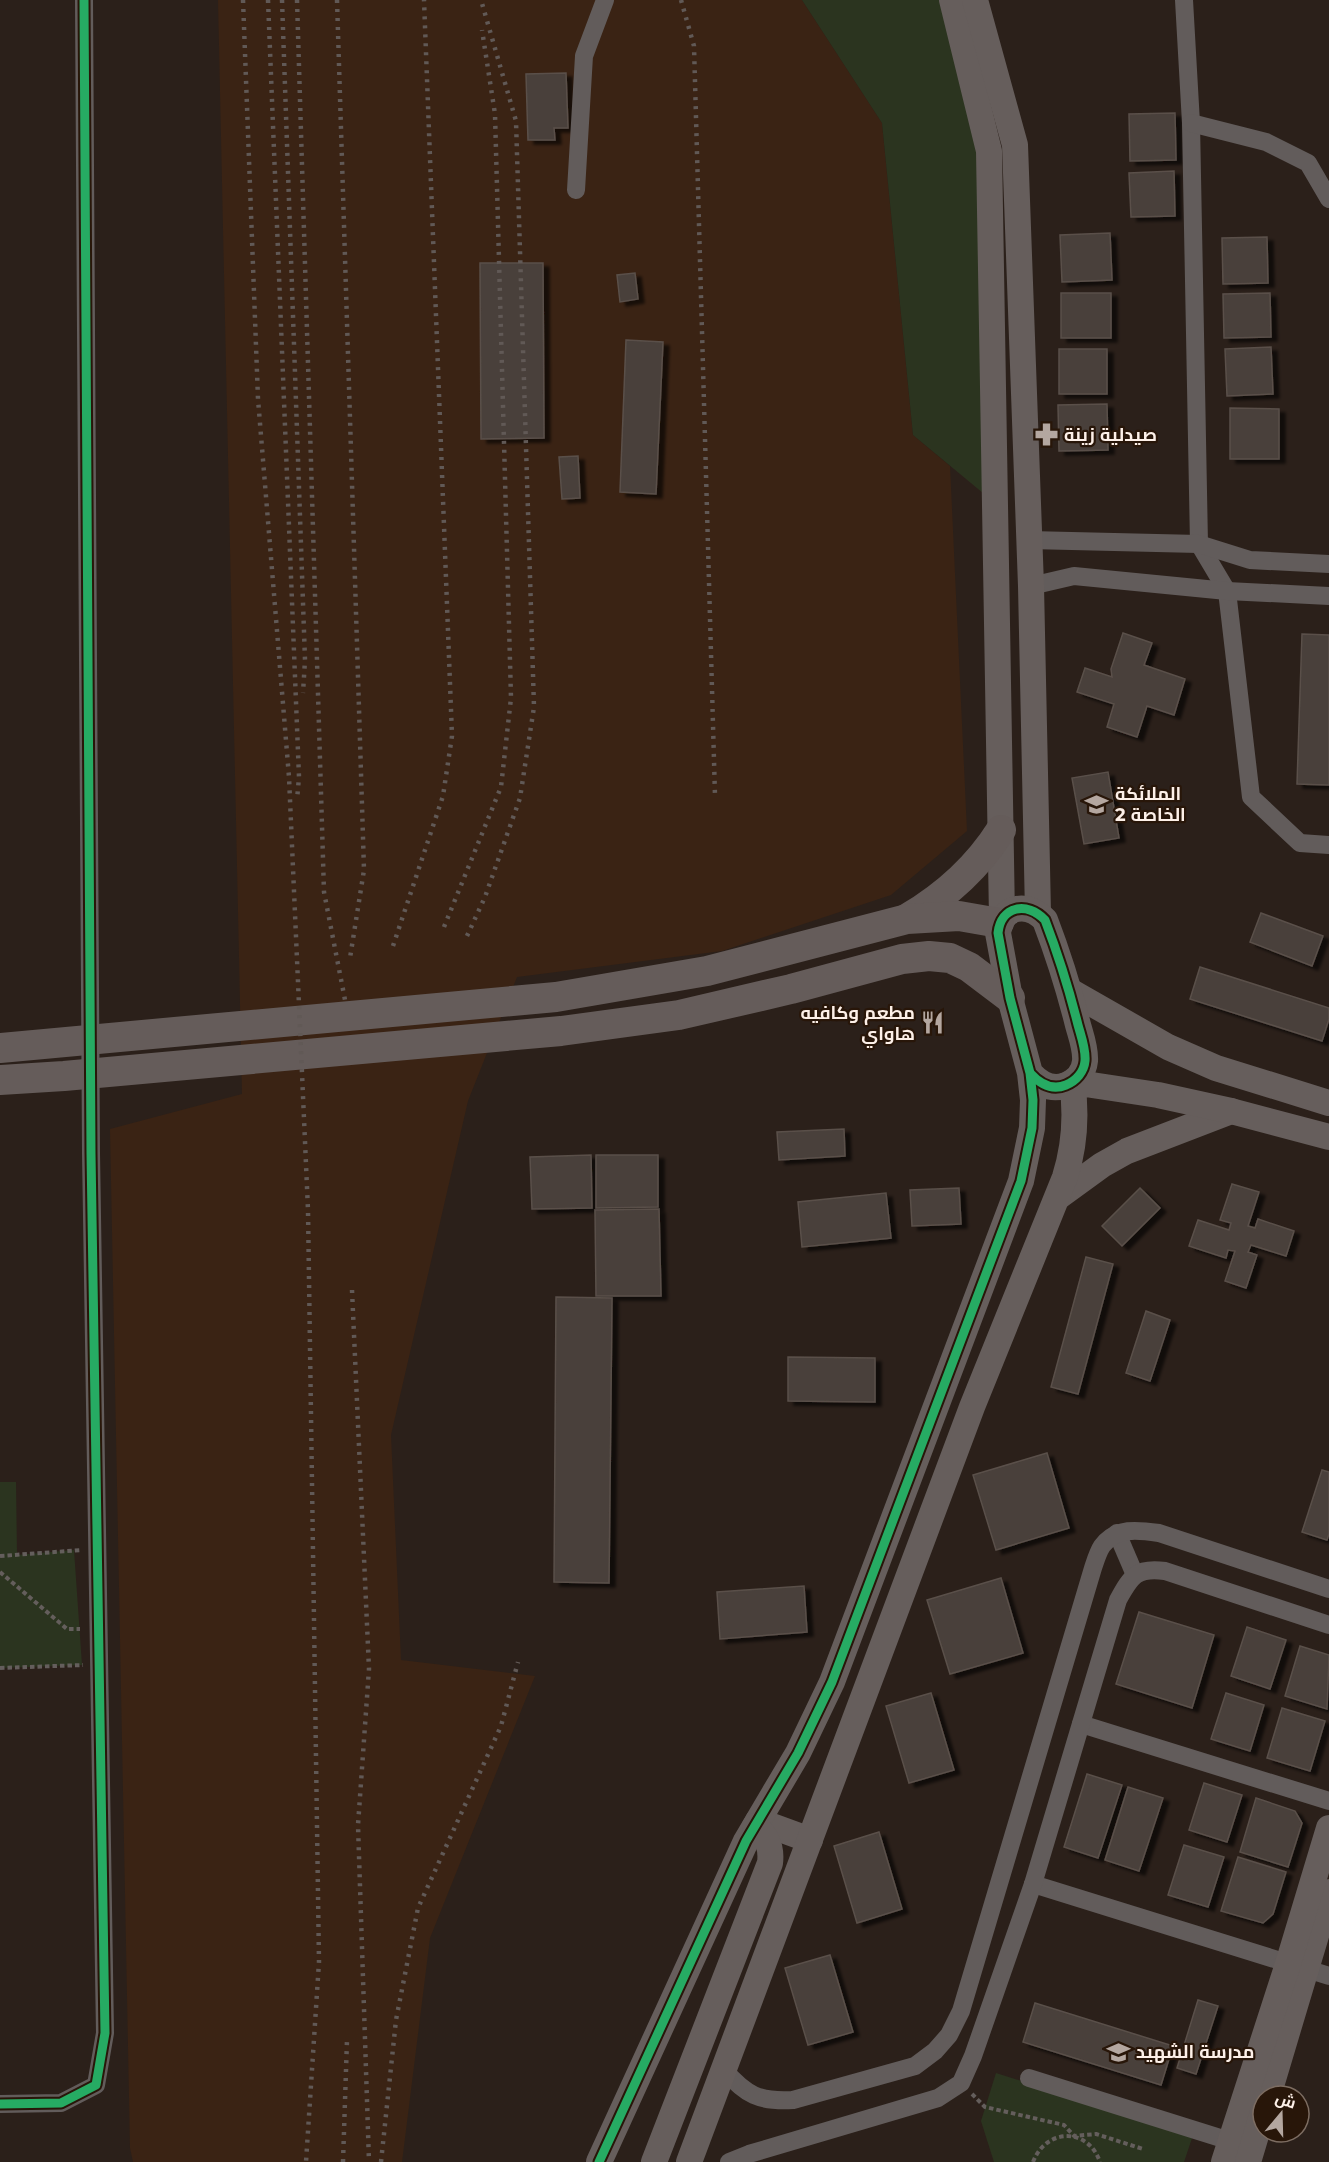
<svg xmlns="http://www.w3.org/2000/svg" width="1329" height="2162" font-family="Montserrat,Cairo,sans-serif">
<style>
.built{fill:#3a2314}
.green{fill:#2b341f}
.building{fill:#483f3a;stroke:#5a504a;stroke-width:1.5;filter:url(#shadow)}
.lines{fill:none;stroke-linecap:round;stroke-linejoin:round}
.path{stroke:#645e5c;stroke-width:4;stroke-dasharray:4.5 3;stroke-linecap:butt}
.street{stroke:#625c5b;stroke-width:18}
.secondary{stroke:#665e5c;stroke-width:26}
.primary{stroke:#655c5a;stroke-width:30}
.rail{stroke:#615956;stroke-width:4.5;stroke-dasharray:3 6;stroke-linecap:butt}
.cycleway-casing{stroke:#281609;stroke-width:13}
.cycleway{stroke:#26ab63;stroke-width:9}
.labels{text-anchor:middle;stroke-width:4.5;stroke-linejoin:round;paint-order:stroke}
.poi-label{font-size:18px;font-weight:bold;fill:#fdf0e8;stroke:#281609;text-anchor:start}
</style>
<defs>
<filter id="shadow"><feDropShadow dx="6" dy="4" stdDeviation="1.5" flood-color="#0009"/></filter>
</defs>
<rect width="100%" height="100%" fill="#2b201a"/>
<path class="built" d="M218 0H802L882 123 913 435 950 466 967 831 891 895 722 951 517 977 468 1101 391 1435 401 1660 535 1676 430 1938 402 2162H133L130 2148 110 1129 242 1094Z"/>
<g class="green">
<path d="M802 0H952L989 151 995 503 913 435 882 123Z"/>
<path d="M0 1482H16L17 1555 74 1550 82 1665 0 1668Z"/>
<path d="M996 2073 1193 2135 1184 2162H994L981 2121Z"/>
</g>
<g class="building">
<path d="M566 73 568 128H554L555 140H528L526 74Z"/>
<path d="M1175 113 1176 160 1130 161 1129 114Z"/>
<path d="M1174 171 1175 216 1131 217 1129 173Z"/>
<path d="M1110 233 1112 280 1062 282 1060 235Z"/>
<path d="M1267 237 1268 283 1223 284 1222 238Z"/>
<path d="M480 263H543L544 438 481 439Z"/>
<path d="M635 273 638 299 620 302 617 275Z"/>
<rect x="1061" y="293" width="50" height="45"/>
<path d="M1270 293 1271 337 1224 338 1223 294Z"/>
<path d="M626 340 663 342 656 494 620 492Z"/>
<path d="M1271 347 1273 394 1227 396 1225 349Z"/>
<rect x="1059" y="349" width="48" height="45"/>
<path d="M1107 404 1108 450 1059 451 1058 405Z"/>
<path d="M1230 408 1279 409V459H1230Z"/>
<path d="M578 456 580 498 562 499 559 457Z"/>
<path d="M1123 633 1152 643 1144 665 1185 679 1174 715 1147 706 1137 737 1107 727 1114 704 1077 692 1085 668 1112 677 1111 669Z"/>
<path d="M1302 634 1329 635V785L1297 784Z"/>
<path d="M1108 772 1119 838 1084 844 1072 778Z"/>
<path d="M1261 913 1323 936 1312 966 1250 942Z"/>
<path d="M1200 967 1329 1008V1019L1322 1041 1190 999Z"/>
<path d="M844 1129 845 1156 779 1160 777 1132Z"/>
<path d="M591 1155 592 1208 532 1209 530 1157Z"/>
<path d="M596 1155H658V1207L596 1208Z"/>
<path d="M1232 1184 1259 1192 1248 1226 1255 1228 1258 1219 1294 1231 1286 1256 1251 1245 1248 1252 1257 1255 1246 1288 1225 1281 1235 1251 1228 1250 1226 1258 1189 1246 1198 1220 1229 1230 1231 1223 1220 1220Z"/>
<path d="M959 1188 961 1224 912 1226 910 1190Z"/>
<path d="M1140 1188 1160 1208 1122 1246 1102 1226Z"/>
<path d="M886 1193 891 1238 802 1247 798 1202Z"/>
<path d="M659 1209 661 1296H596L595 1210Z"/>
<path d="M1086 1257 1113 1264 1078 1394 1051 1387Z"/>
<path d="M556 1297 612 1298 609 1583 554 1582Z"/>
<path d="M1146 1311 1170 1320 1150 1381 1126 1373Z"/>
<path d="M788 1357 875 1358V1402L788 1401Z"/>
<path d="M1047 1453 1069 1528 996 1550 973 1475Z"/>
<path d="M1322 1470 1329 1472V1534L1327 1540 1302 1532Z"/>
<path d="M1001 1578 1023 1653 950 1674 927 1600Z"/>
<path d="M804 1586 807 1632 720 1639 717 1592Z"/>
<path d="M1139 1612 1214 1635 1192 1708 1116 1684Z"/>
<path d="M1247 1627 1286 1640 1270 1689 1231 1676Z"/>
<path d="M1300 1646 1329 1655 1327 1709 1285 1696Z"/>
<path d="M931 1693 954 1770 909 1783 886 1706Z"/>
<path d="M1226 1693 1264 1705 1250 1751 1211 1739Z"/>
<path d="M1282 1708 1325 1721 1310 1771 1267 1758Z"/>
<path d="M1087 1774 1122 1785 1098 1858 1064 1847Z"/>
<path d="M1204 1783 1242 1795 1227 1842 1189 1830Z"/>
<path d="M1128 1787 1163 1798 1139 1871 1105 1860Z"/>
<path d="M1256 1798 1295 1811 1302 1823 1288 1867 1240 1852Z"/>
<path d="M879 1832 902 1909 857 1923 834 1846Z"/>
<path d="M1184 1845 1224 1857 1208 1907 1168 1895Z"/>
<path d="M1238 1857 1286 1872 1273 1914 1263 1923 1221 1911Z"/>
<path d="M830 1955 853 2032 808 2045 785 1968Z"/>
<path d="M1198 2000 1218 2006 1196 2074 1177 2068Z"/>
<path d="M1035 2003 1173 2046 1161 2085 1023 2042Z"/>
</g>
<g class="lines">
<g class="path">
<path d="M0 1556 82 1550"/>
<path d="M0 1572 67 1629H80"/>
<path d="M0 1668 83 1665"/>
<path d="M972 2094 985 2107 1064 2125 1074 2136 1096 2134 1143 2149"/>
<path d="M1033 2162C1046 2128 1088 2127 1100 2162"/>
</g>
<g class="street">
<path d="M1184 0 1191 123 1199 544 1227 591 1251 797 1300 843 1329 845"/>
<path d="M1191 123 1266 142 1308 163 1329 199"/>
<path d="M576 190 584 56 605 0"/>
<path d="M1029 540 1199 544 1250 560 1329 564"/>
<path d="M1031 586 1074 576 1227 591 1329 596"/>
<path d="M1117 1533 1135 1575"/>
<path d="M1081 1724 1329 1801"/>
<path d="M1033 1884 1329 1976"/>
<path d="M724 2070C746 2095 759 2102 793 2100L915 2066 935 2051 949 2035 961 2011 1093 1568C1095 1562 1098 1552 1102 1546 1116 1527 1138 1530 1159 1533L1329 1589"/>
<path d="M1029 2078 1230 2141"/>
<path d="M0 2104 61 2103 96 2085 105 2033 91 1153 84 0"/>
<path d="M729 2162 749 2154 938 2098 961 2083 973 2056 1033 1884 1118 1600C1131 1576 1137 1567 1165 1571L1329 1625"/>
</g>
<g class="secondary">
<path d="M952 0 989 151 1002 918"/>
<path d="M975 0 1015 145 1031 586 1038 913"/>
<path d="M1070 991 1168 1047 1216 1068 1329 1103"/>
<path d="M1058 1197 1102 1165 1127 1151 1231 1111"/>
<path d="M758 1821 810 1840"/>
<path d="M1268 2096 1329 1892"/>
<path d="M599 2162 746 1841 798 1753 832 1682 1021 1181 1032 1128 1033 1100 1030 1073 1010 998 998 933C1001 906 1027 901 1045 920 1058 954 1069 989 1078 1025 1081 1036 1086 1049 1085 1061 1084 1072 1076 1081 1066 1085 1052 1091 1040 1084 1030 1073"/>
<path d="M654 2162 770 1863C772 1847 767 1836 755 1826"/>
<path d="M689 2162 972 1407 1065 1177C1075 1145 1077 1116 1072 1082L1158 1095 1231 1111 1329 1137"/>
<path d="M1224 2162 1288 1964 1329 1828"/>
<path d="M1248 2162 1263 2112"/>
</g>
<g class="primary">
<path d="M908 918C947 895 977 868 1001 830"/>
<path d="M0 1048 556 997 707 971 907 919 959 916 999 923"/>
<path d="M0 1080 64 1076 561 1031 679 1015 791 989 902 959 929 956 950 958 969 967 1010 998"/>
</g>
<g class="rail">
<path d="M243 0 258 399 289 777 308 1210 319 1962 306 2162"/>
<path d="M268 0 299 777 297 800"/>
<path d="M282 0 305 660 303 693"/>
<path d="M297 0 324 892 346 1005"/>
<path d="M337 0 364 870 350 958"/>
<path d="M681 0 694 46 715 796"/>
<path d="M444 927 501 787 511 698 495 114 482 30"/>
<path d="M467 936 485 897 520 798 534 707 516 121 481 0"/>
<path d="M393 946 443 796 452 736 424 0"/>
<path d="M352 1290 369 1669 358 1825 369 2162"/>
<path d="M343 2162 347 2040"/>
<path d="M381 2162 396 2020 418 1908 501 1726 518 1662"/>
</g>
<defs>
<g id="cycleway">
<path d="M0 2104 61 2103 96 2085 105 2033 91 1153 84 0"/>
<path d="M599 2162 746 1841 798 1753 832 1682 1021 1181 1032 1128 1033 1100 1030 1073 1010 998 998 933C1001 906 1027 901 1045 920 1058 954 1069 989 1078 1025 1081 1036 1086 1049 1085 1061 1084 1072 1076 1081 1066 1085 1052 1091 1040 1084 1030 1073"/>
</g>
</defs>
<use href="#cycleway" class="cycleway-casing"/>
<use href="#cycleway" class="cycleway"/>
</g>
<defs>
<symbol id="pharmacy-bare" viewBox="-9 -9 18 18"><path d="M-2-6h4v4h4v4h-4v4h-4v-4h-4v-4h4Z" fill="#b4a7a0" stroke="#281609" stroke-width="2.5" paint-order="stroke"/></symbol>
<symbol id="school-bare" viewBox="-9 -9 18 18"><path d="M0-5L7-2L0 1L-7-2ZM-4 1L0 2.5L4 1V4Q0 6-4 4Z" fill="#b4a7a0" stroke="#281609" stroke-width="2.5" paint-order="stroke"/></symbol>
<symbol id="restaurant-bare" viewBox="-9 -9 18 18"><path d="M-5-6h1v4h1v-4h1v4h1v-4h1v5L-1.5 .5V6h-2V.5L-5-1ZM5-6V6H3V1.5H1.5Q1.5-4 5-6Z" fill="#b4a7a0" stroke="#281609" stroke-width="2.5" paint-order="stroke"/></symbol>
</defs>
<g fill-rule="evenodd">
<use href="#pharmacy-bare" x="1030" y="418" width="33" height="33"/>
<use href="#school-bare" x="1080" y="788" width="33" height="33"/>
<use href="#restaurant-bare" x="916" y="1006" width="33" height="33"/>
<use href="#school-bare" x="1102" y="2036" width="33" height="33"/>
</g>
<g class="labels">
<g class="poi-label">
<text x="1064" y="441">صيدلية زينة</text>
<text x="1115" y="800">الملائكة<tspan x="1115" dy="21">الخاصة 2</tspan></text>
<text x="915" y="1019" text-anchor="end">مطعم وكافيه<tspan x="915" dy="21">هاواي</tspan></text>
<text x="1136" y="2058">مدرسة الشهيد</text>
</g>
</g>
<g transform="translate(1281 2114) rotate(19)"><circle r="28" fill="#281609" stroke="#7d6d62" stroke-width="1.5"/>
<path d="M0-4.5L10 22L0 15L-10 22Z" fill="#b4a7a0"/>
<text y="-9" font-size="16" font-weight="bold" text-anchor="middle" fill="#fdf0e8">ش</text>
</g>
</svg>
